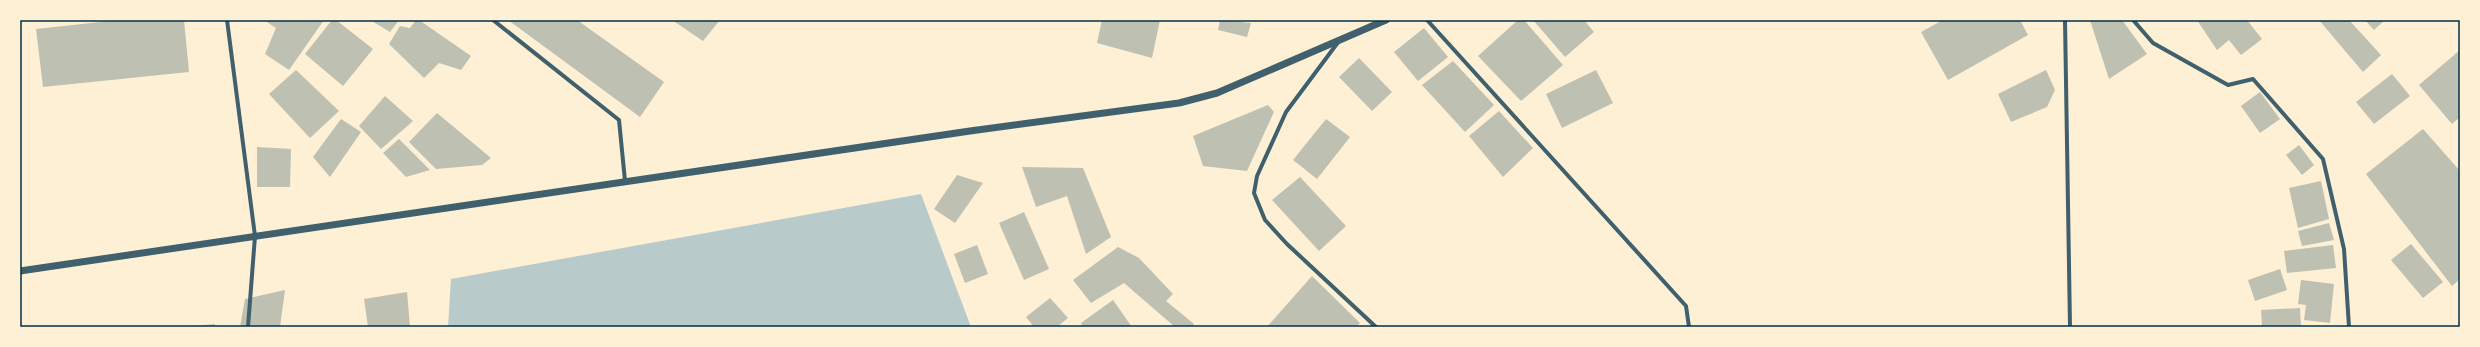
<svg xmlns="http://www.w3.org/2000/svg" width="2480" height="347" font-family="Karla,sans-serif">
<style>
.green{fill:#b9caca}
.building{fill:#bec0b2}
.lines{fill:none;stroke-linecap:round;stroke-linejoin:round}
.minor{stroke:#3f606c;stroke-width:4}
.tertiary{stroke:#3f606c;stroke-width:7}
.neatline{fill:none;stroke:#003049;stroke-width:1.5}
</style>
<rect width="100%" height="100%" fill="#fdf0d5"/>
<path class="green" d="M921 194 971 327H448L451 279Z"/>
<g class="building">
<path d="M119 20H184L189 72 43 87 36 29Z"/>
<path d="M264 20H324L289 70 265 54 276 28Z"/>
<path d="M332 20H336L373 49 343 86 305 54Z"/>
<path d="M370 20H399L390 32Z"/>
<path d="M416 20H419L471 56 461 70 439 63 424 78 389 44 400 26 410 28Z"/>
<path d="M508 20H577L664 82 640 117Z"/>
<path d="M672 20H720L703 41Z"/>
<path d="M1102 20H1160L1152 58 1097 43Z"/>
<path d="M1220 20 1251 23 1247 37 1218 30Z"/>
<path d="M1518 20H1524L1563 65 1521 101 1478 56Z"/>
<path d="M1533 20H1584L1594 32 1565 57Z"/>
<path d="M1943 20H2020L2028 35 1948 80 1921 32Z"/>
<path d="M2090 20H2122L2147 54 2109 79Z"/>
<path d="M2197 20H2247L2262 39 2241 55 2229 40 2217 50Z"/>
<path d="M2319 20H2349L2381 55 2363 72Z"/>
<path d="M2365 20H2385L2374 30Z"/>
<path d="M1424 28 1448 57 1418 81 1394 52Z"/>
<path d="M2460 50V117L2452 124 2419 85Z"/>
<path d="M1359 58 1392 92 1372 111 1339 77Z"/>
<path d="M1453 61 1494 105 1465 132 1422 85Z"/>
<path d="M296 70 339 111 310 138 269 94Z"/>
<path d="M1596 70 1613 103 1562 128 1546 94Z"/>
<path d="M2046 70 2055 90 2047 107 2011 122 1998 94Z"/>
<path d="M2392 74 2410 96 2374 124 2356 102Z"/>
<path d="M2260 92 2280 119 2260 133 2241 106Z"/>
<path d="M385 96 413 121 381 149 359 126Z"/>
<path d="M1268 105 1274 112 1247 171 1203 166 1193 136Z"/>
<path d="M1499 111 1533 148 1503 177 1469 136Z"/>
<path d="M437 113 491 158 482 165 436 169 409 142Z"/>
<path d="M341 119 361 132 330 177 313 157Z"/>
<path d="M1326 119 1350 137 1317 179 1293 160Z"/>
<path d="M2423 129 2460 171V279L2452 286 2366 174Z"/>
<path d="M399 139 430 170 406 177 383 153Z"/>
<path d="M2299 145 2314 165 2302 175 2286 155Z"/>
<path d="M257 147 291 149 290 187H257Z"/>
<path d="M1022 167 1083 168 1111 237 1086 254 1067 196 1036 207Z"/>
<path d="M957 175 983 183 955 223 934 209Z"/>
<path d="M1300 177 1346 226 1319 251 1272 200Z"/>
<path d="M2321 181 2329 219 2298 228 2289 188Z"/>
<path d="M1024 212 1049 269 1024 280 999 223Z"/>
<path d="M2329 223 2334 240 2302 246 2298 231Z"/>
<path d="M2411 244 2443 282 2423 298 2391 260Z"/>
<path d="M977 245 988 274 965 283 954 254Z"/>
<path d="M2333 245 2336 268 2287 273 2284 251Z"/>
<path d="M1118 247 1139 258 1173 294 1166 301 1194 324 1192 327H1175L1124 283 1091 303 1073 280Z"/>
<path d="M2280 269 2287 290 2255 301 2248 280Z"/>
<path d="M1312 276 1360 323 1356 327H1267Z"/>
<path d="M2301 280 2334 284 2330 323 2304 320 2306 305 2298 304Z"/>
<path d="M285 290 280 327H240L245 299Z"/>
<path d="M407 292 410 327H368L364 299Z"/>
<path d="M1050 298 1068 318 1057 327H1034L1026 317Z"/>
<path d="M1113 300 1132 327H1083L1081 323Z"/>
<path d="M2300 308 2301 327H2262L2261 310Z"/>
<path d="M215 324V327H194V326Z"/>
</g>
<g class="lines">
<g class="minor">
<path d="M227 20 255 236 248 327"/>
<path d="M493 20 619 120 625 181"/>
<path d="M1427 20 1686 306 1689 327"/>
<path d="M2065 20 2070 327"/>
<path d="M2133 20 2153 43 2228 85 2253 79 2323 159 2344 249 2349 327"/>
<path d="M1339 41 1286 112 1257 176 1254 193 1265 220 1287 244 1376 327"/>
</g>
<path class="tertiary" d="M20 271 970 131 1179 103 1217 93 1386 20"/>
</g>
<rect width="2480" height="347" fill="none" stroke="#fdf0d5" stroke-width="42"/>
<rect x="21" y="21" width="2438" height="305" class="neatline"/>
</svg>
